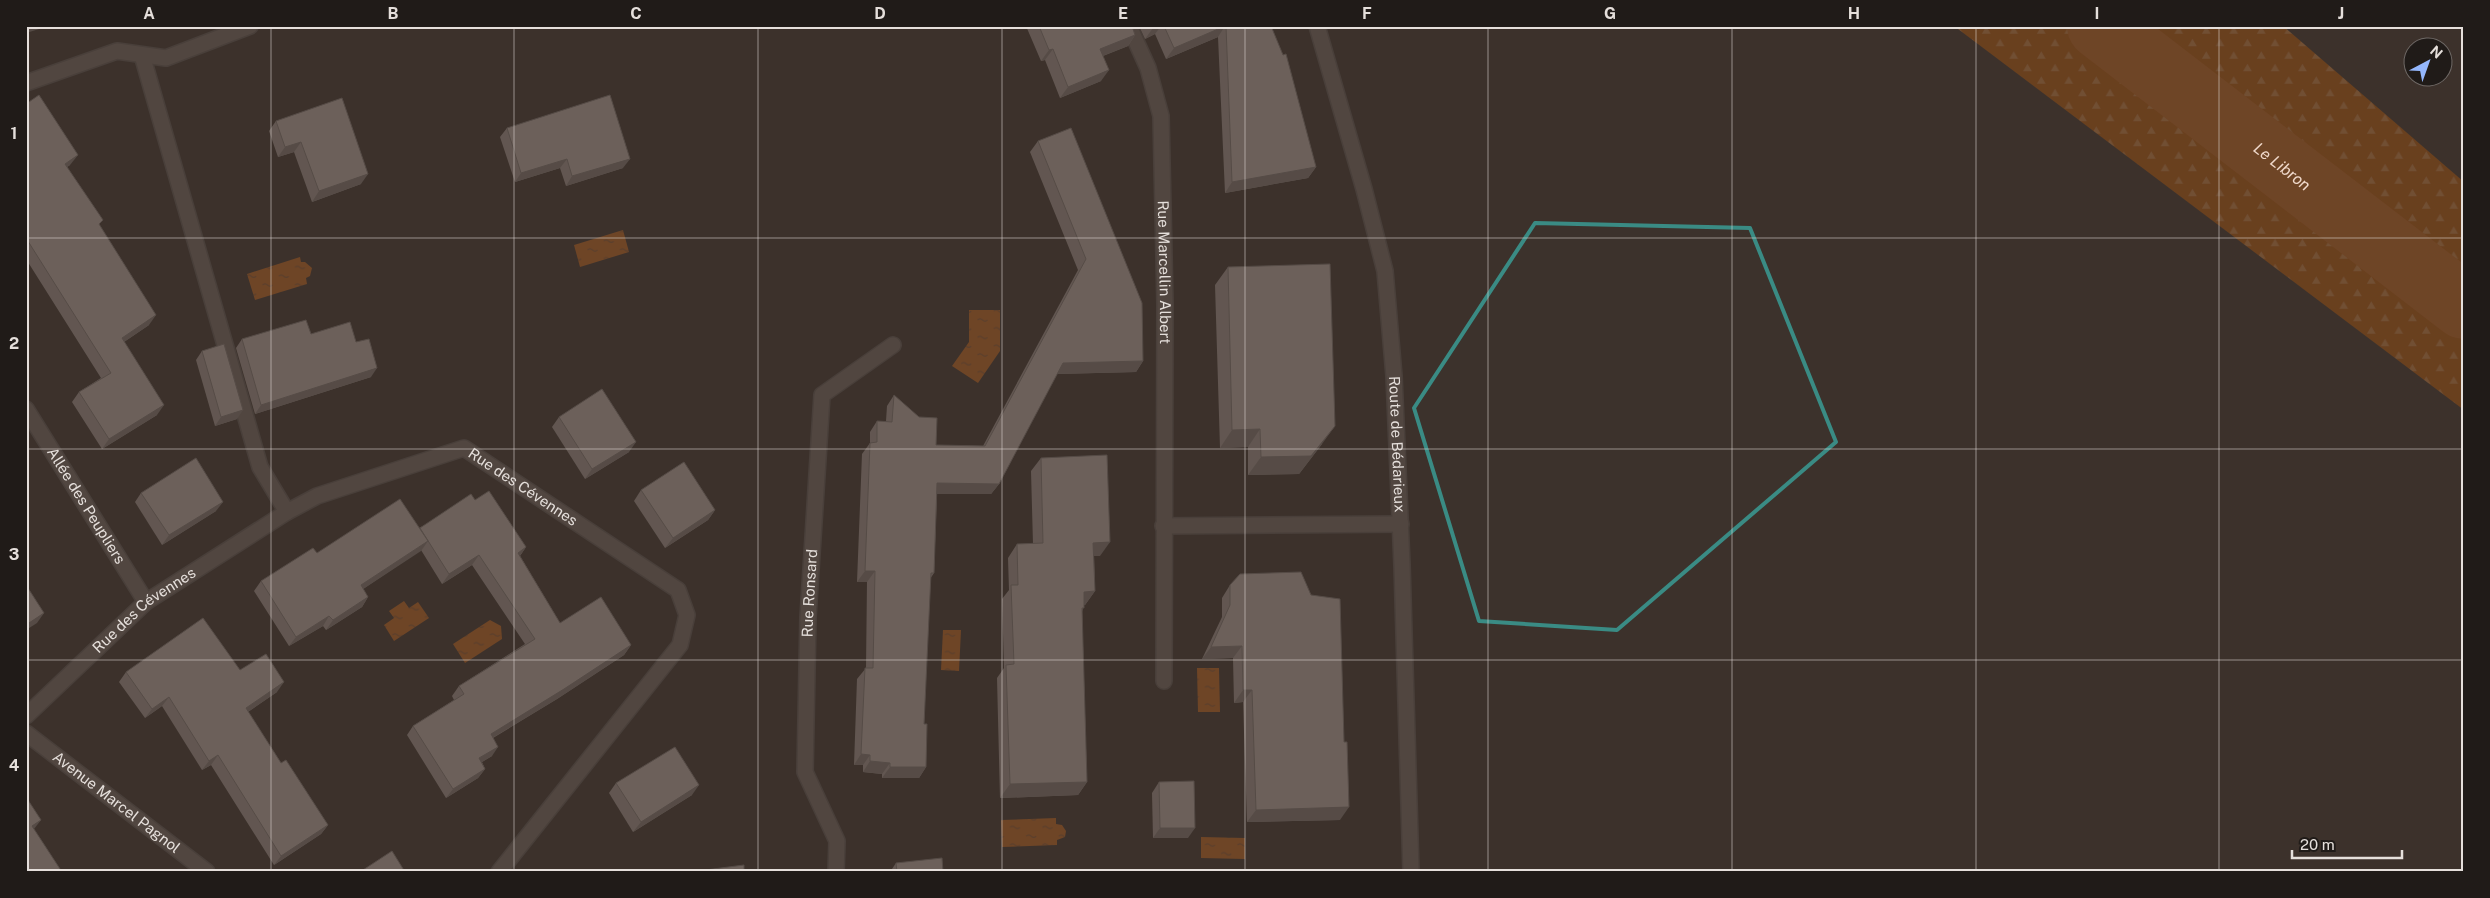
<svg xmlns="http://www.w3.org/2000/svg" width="2490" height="898" font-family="'Public Sans',sans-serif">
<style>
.forest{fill:url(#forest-firs)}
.water{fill:url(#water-ripples)}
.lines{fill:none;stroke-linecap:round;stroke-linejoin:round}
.river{stroke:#ac5d1f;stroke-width:66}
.minor-casing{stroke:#59514c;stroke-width:18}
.minor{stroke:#6c605a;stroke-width:15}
.wall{fill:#90847e}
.shaded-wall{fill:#756c67}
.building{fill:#a79a93;stroke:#756c67}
.marked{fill:none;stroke:#3a8b84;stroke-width:4;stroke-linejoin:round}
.grid{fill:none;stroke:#e5dfdb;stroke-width:1;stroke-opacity:0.55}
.labels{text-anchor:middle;stroke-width:5;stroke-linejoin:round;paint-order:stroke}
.street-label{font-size:15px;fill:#e5dfdb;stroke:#201b18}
.water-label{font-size:16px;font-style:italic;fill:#efd8ca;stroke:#201b18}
.neatline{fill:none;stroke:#e5dfdb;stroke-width:2}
.grid-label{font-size:16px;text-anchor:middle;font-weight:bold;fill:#e5dfdb}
</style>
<defs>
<pattern id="forest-firs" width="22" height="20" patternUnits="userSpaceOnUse" patternTransform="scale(1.25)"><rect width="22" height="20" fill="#a0520f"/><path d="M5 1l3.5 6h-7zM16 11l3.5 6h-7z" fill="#b1733d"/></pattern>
<pattern id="water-ripples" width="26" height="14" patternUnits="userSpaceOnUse" patternTransform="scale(1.25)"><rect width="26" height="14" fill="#ac5d1f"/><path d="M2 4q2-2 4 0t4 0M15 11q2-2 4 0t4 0" fill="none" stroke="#7e512f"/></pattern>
</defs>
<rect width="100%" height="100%" fill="#3c322c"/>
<path class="forest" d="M1954 26H2283L2464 182V410Z"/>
<g class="water">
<path d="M623 230 629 252 580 267 574 245Z"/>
<path d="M300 257 301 262H305L312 268 310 276 306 278 307 284 255 300 247 274Z"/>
<path d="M969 310H1000V351L978 383 952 366 969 342Z"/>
<path d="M404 601 409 608 418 602 429 618 394 641 384 625 394 618 389 611Z"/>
<path d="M490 620 501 626 502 639 465 663 453 644Z"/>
<path d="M943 630H961L959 671 941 670Z"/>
<path d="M1197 668H1219L1220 712H1198Z"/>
<path d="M1056 818V824L1062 825 1066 831 1065 837 1057 840V845L1002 847 1001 820Z"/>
<path d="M1201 837 1245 838V859L1201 858Z"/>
</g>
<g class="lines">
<path class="river" id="s1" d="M2100 26 2464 306"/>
<defs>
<g id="minor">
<path id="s2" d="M1129 26 1148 68 1161 116 1165 304 1164 681"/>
<path id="s3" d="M1317 26 1364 189 1385 271 1394 376 1402 565 1411 872"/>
<path d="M142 55 260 467 287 512"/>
<path d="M26 83 117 51 166 58 250 26"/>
<path id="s4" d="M26 409 146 602"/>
<path d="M1163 526 1401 524"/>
<path id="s5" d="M26 716 146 602 287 512 317 496 464 448 678 590 687 615 680 645 499 872"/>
<path id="s6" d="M26 733 207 872"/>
<path id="s7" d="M836 872 837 841 805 772 808 617 822 395 893 345"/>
</g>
</defs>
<use href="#minor" class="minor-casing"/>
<use href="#minor" class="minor"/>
</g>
<g class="wall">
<path d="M1026 26H1132L1135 35 1128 46 1103 56 1101 81 1060 98 1045 60 1041 61Z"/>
<path d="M1139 26H1271L1316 167 1308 178 1225 193 1218 37 1166 59 1155 34 1145 39Z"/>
<path d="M26 104 70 165 67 167 100 226 149 325 124 342 157 415 102 449 72 402 79 392 101 378 26 259Z"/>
<path d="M276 121 361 184 312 202 294 152 278 157 269 131Z"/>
<path d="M507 128 623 168 566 186 560 168 515 182 500 137Z"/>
<path d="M1038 141 1143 361 1136 372 1057 374 999 484 991 494H937L934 573 930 579 924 724 926 767 919 778H882V774L863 772V765H854L857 679 866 668 867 582H857L862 454 870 443V432L877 421H886L887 406 894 395 936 445 983 446 1078 270 1030 152Z"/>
<path d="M1228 267 1322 444 1299 474 1248 475V447L1220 448 1215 285Z"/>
<path d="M311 334 356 342 371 377 255 414 236 348 242 339Z"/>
<path d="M202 351 237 419 215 426 196 360Z"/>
<path d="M559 417 629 452 585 479 552 427Z"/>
<path d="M1041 458 1100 556H1094L1095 591 1085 605H1084L1082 612 1087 782 1078 795 1000 798 997 678 1004 668 1002 599 1009 590 1008 558 1017 544H1033L1031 471Z"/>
<path d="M641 490 715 510 708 520 665 548 634 501Z"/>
<path d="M141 493 216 511 162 545 135 502Z"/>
<path d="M475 500 526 547 520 556 560 623 631 645 624 655 557 699 493 738 492 756 482 762 485 769 478 778 446 798 407 735 413 726 454 700 452 696 459 686 525 644 472 565 442 584 421 550 363 589 368 597 362 607 326 630 323 626 289 646 254 591 261 581 317 553 419 528Z"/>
<path d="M1230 585 1340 820 1247 822 1243 702 1234 703 1233 658 1202 659 1222 617V598Z"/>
<path d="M240 670 277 692 248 712 281 763 328 825 321 834 274 865 211 765 202 770 162 706 145 718 119 682 126 672Z"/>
<path d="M1159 782 1188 838H1153L1152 793Z"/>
<path d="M616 783 692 795 633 832 609 793Z"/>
<path d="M896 863 943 872H890Z"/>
</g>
<g class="shaded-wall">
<path d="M26 26H49L26 33Z"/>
<path d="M1156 26H1161L1155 34 1145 39 1153 28Z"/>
<path d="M1225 26 1218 37 1166 59 1174 48Z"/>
<path d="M1135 35 1128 46 1092 60 1100 49Z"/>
<path d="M1053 49 1045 60 1041 61 1049 50Z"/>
<path d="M1109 70 1101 81 1060 98 1068 87Z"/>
<path d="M301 142 294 152 278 157 285 147Z"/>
<path d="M78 155 70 165 58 173 65 164Z"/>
<path d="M567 159 560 168 515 182 521 173Z"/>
<path d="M630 159 623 168 566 186 572 176Z"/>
<path d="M1316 167 1308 178 1225 193 1232 182Z"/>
<path d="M368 174 361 184 312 202 319 191Z"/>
<path d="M156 315 149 325 115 348 122 338Z"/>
<path d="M1143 361 1136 372 1056 374 1063 363Z"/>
<path d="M377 368 371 377 255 414 261 405Z"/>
<path d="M164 405 157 415 102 449 109 439Z"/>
<path d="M243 410 237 419 215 426 221 417Z"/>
<path d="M1335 426 1322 444 1299 474 1248 475 1261 457Z"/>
<path d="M1260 429 1248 447 1220 448 1232 430Z"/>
<path d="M636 442 629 452 585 479 592 469Z"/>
<path d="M937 483 999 484 991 494H929Z"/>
<path d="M223 502 216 511 162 545 169 535Z"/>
<path d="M715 510 708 520 665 548 673 538Z"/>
<path d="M428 541 421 551 354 595 361 585Z"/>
<path d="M1110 542 1100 556H1084L1093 543Z"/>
<path d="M526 547 519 557 518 553Z"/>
<path d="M479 555 472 565 442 584 449 574Z"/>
<path d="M865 571H875L867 582H857Z"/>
<path d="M1095 591 1085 605 1074 606 1084 592Z"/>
<path d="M368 597 362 607 326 630 333 620Z"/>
<path d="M44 613 37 623 26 630V625Z"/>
<path d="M329 616 323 626 289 646 296 637Z"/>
<path d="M631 645 624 655 557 699 484 743 491 734Z"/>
<path d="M1242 646 1233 658 1202 659 1211 647Z"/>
<path d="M284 682 277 692 239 718 246 708Z"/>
<path d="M1243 690H1252L1243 702 1234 703Z"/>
<path d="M169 697 162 706 145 718 152 709Z"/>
<path d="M498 747 492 756 472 768 479 758Z"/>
<path d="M861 754 870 755 863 765H854Z"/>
<path d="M218 755 211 765 202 770 209 761Z"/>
<path d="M870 761 890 763 882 774 863 772Z"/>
<path d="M890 767H926L919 778H882Z"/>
<path d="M485 769 478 778 446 798 453 789Z"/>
<path d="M1087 782 1078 795 1000 798 1010 784Z"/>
<path d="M699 785 692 795 633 832 641 822Z"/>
<path d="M1349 807 1340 820 1247 822 1256 810Z"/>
<path d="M41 820 34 829 32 826Z"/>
<path d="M328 825 321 834 274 865 281 856Z"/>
<path d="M1160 828H1195L1188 838H1153Z"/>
</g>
<g class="building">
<path d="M1039 26H1132L1135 35 1100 49 1109 70 1068 87 1053 49 1049 50Z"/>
<path d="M1164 26H1225L1174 48Z"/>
<path d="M1226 26H1271L1283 55 1286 54 1316 167 1232 182Z"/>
<path d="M39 95 78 155 65 164 103 220 99 224 156 315 122 338 164 405 109 439 79 392 111 373 26 238V104Z"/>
<path d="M610 95 630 159 572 176 567 159 521 173 507 128Z"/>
<path d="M342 98 368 174 319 191 301 142 285 147 276 121Z"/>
<path d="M1071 128 1142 303 1143 361 1063 363 999 484 937 483 934 573H931L924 724H927L926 767H890V763L870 761V755L861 754 865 668H873L875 571H865L870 443 877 442V421L892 422 894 395 919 417 937 418 936 445 985 446 1086 259 1038 141Z"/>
<path d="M1330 264 1335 426 1311 456 1261 457 1260 429 1232 430 1228 267Z"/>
<path d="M306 320 311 334 350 322 356 342 369 339 377 368 261 405 242 339Z"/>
<path d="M224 344 243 410 221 417 202 351Z"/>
<path d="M602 389 636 442 592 469 559 417Z"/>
<path d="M1107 455 1110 542 1093 543 1095 591 1084 592V608H1082L1087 782 1010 784 1006 665 1014 664 1011 585H1018L1017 544 1043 543 1041 458Z"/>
<path d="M196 458 223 502 169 535 141 493Z"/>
<path d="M684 462 715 510 673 538 641 490Z"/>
<path d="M489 491 526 547 518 553 560 623 601 597 631 645 564 689 491 734 498 747 479 758 485 769 453 789 413 726 464 694 459 686 535 639 479 555 449 574 420 528 471 494 475 500Z"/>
<path d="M400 499 428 541 361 585 368 597 333 620 329 616 296 637 261 581 313 548 317 553Z"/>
<path d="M1301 572 1311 595 1340 599 1344 742H1347L1349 807 1256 810 1252 690H1243L1242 646 1211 647 1230 605V585L1240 574Z"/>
<path d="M26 585 44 613 26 625Z"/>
<path d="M203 618 240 670 266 654 284 682 246 708 281 763 286 760 328 825 281 856 218 755 209 761 169 697 152 709 126 672Z"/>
<path d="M675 747 699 785 641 822 616 783Z"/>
<path d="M1194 781 1195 828H1160L1159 782Z"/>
<path d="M26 797 41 820 32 826 62 872H26Z"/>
<path d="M392 851 405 872H360Z"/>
<path d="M942 858 943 872H897L896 863Z"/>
<path d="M744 865V872H690Z"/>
</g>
<path d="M0 0H2490V898H0ZM1535 223 1750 228 1836 442 1617 630 1479 621 1414 408Z" fill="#3c322c" fill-opacity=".55" fill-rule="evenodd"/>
<path class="marked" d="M1535 223 1750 228 1836 442 1617 630 1479 621 1414 408Z"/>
<path class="grid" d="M271 26V872M514 26V872M758 26V872M1002 26V872M1245 26V872M1488 26V872M1732 26V872M1976 26V872M2219 26V872M26 238H2464M26 449H2464M26 660H2464"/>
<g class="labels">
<g class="street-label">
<text dy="5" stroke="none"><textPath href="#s2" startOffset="252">Rue Marcellin Albert</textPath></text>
<text dy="5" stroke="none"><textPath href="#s3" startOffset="428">Route de Bédarieux</textPath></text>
<text dy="5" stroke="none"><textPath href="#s5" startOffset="592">Rue des Cévennes</textPath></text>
<text dy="5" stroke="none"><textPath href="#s4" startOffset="114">Allée des Peupliers</textPath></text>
<text dy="5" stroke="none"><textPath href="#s7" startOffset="286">Rue Ronsard</textPath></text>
<text dy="5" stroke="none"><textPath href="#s5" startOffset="159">Rue des Cévennes</textPath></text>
<text dy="5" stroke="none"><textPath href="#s6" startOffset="114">Avenue Marcel Pagnol</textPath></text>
</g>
<g class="water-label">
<text dy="6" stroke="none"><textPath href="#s1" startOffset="230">Le Libron</textPath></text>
</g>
</g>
<rect width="2490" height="898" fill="none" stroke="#201b18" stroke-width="55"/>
<g transform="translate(2428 62) rotate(41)"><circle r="24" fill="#201b18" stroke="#6f6966"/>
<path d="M0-4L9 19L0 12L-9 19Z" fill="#94b7fd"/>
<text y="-8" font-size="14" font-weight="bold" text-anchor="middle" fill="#e5dfdb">N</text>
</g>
<path d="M2292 850v8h110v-8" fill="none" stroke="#e5dfdb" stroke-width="2.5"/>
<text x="2300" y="850" font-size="15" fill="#e5dfdb" stroke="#201b18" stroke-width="4" paint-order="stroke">20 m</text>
<rect x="28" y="28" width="2434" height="842" class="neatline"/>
<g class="grid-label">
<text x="149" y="19">A</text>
<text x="393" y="19">B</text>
<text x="636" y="19">C</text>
<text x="880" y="19">D</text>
<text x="1123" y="19">E</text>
<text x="1367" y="19">F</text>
<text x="1610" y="19">G</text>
<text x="1854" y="19">H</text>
<text x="2097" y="19">I</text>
<text x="2341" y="19">J</text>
<text x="14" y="139">1</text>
<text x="14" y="349">2</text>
<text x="14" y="560">3</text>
<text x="14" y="771">4</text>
</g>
</svg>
